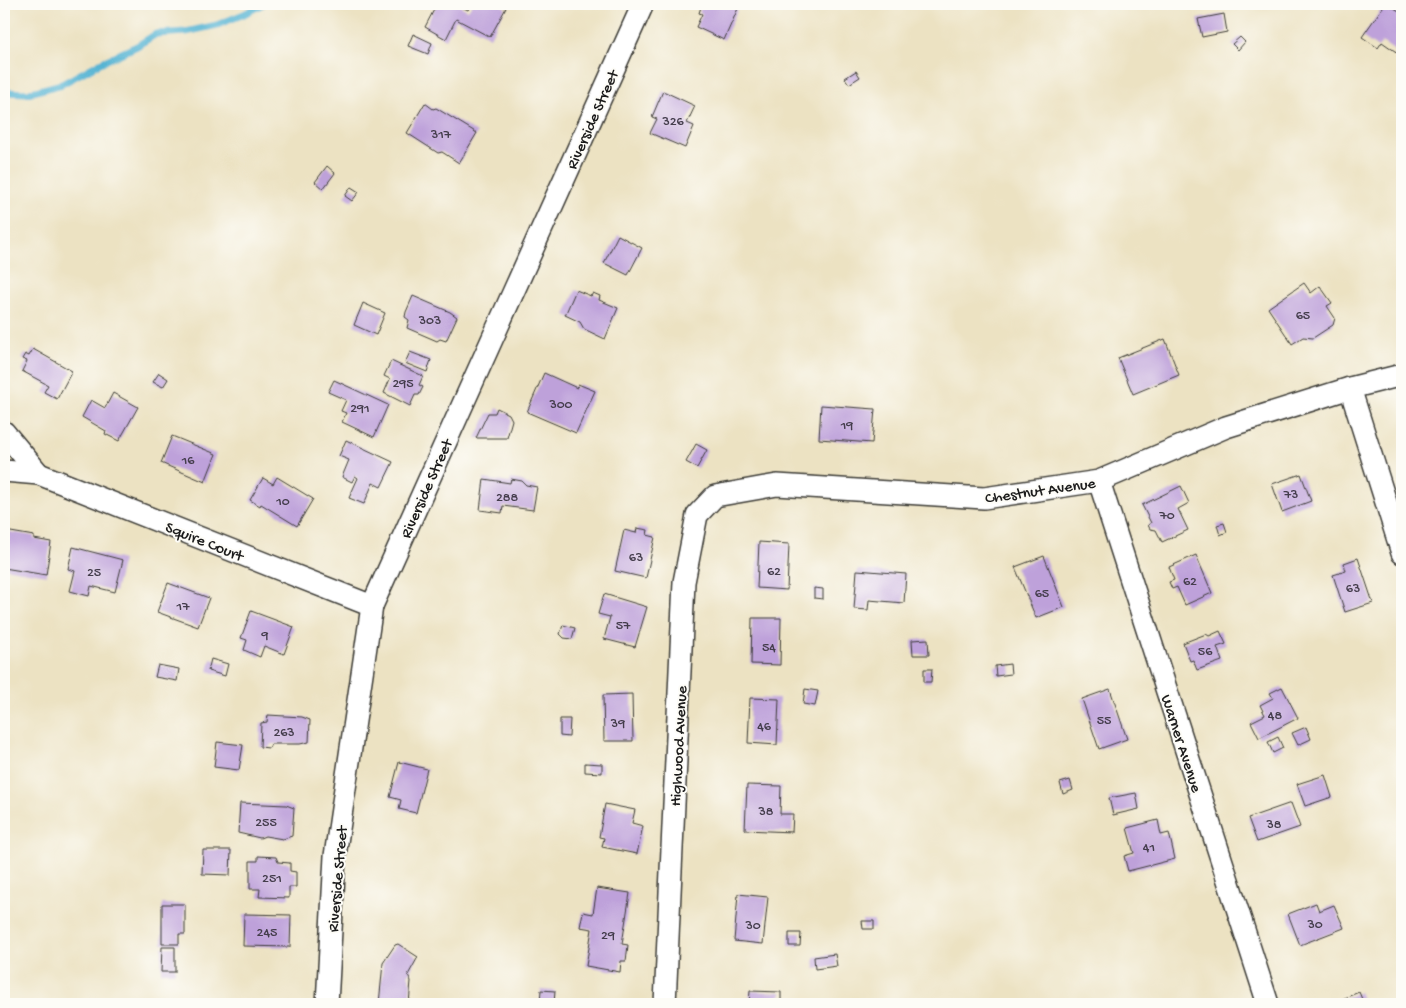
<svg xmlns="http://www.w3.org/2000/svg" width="1406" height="1008" font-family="'Gochi Hand',sans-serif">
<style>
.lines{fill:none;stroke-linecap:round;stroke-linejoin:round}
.stream{stroke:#54b4d3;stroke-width:7}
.building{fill:#bea1da}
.minor-casing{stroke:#3b3a35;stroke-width:24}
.minor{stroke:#fff;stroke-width:21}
.labels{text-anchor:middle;stroke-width:4;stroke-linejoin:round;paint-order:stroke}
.number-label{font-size:14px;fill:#443d4c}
.street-label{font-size:16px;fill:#1c1c1c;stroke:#fdfcf7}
</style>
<rect width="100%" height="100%" fill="#fdfcf7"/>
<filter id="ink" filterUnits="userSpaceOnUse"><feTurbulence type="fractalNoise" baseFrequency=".02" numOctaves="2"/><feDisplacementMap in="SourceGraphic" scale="10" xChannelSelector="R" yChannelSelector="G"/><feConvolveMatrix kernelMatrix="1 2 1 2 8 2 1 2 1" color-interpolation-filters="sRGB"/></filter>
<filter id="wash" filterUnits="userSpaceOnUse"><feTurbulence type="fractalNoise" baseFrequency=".0096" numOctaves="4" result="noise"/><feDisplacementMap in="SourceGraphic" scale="20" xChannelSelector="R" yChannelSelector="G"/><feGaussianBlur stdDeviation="1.12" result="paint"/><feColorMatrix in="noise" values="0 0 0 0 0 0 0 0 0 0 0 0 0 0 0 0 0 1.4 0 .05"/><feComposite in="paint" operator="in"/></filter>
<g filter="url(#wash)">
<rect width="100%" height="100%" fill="#ece2c2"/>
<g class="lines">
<path class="stream" d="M4 92 28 93 62 84 100 63 137 46 156 34 186 32 217 25 244 14 263 4"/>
</g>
<g id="blocks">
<g class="building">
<path d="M437 4H456L468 10 472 4H499L506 8 490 37 456 19 446 39 425 27Z"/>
<path d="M702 4H740L724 40 696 27 702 14 699 13Z"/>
<path d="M765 4H777L775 8Z"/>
<path d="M1385 4H1388L1402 13V56L1382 42 1378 48 1362 37Z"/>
<path d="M1224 14 1227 32 1202 37 1198 19Z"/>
<path d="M413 34 432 43 428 54 408 46Z"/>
<path d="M1240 37 1245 42 1238 50 1232 44Z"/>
<path d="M856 71 860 77 849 84 845 78Z"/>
<path d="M663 91 695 106 687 123 694 126 685 148 650 133 657 119 652 117Z"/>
<path d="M425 103 433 109 436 108 477 133 459 163 442 152 438 153 407 133Z"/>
<path d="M327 166 335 173 323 189 315 182Z"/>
<path d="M351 187 359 192 352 201 345 196Z"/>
<path d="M618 235 642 248 628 275 604 263Z"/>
<path d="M1304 283 1311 293 1320 286 1332 303 1327 306 1335 318 1333 325 1313 338 1303 337 1292 344 1268 308Z"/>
<path d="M576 290 591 296 593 293 600 296 599 300 618 308 605 339 584 329 580 322 565 315Z"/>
<path d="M413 296 450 312 457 317 446 341 440 339 437 341 407 328 409 320 405 317 406 312Z"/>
<path d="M363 303 385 313 376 335 354 325Z"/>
<path d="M1165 339 1179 375 1133 394 1118 358Z"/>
<path d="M33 349 72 371 57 399 44 392 48 385 22 371 27 361 22 359 25 354 29 356Z"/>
<path d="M410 352 431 360 427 372 405 363Z"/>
<path d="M391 361 423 376 419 385 423 387 419 395H415L410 406 384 393 390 379 384 376Z"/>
<path d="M159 373 168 379 163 387 153 382Z"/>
<path d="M544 373 577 388 578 384 595 391 576 433 527 412Z"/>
<path d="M334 380 388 405 374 437 342 422 346 413 341 411 346 400 328 392Z"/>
<path d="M113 393 138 407 119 441 105 434 106 431 82 417 91 400 105 408Z"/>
<path d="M821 405 875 409 872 443 819 439Z"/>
<path d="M497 408 509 414 512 420 507 438H476L488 413H495Z"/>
<path d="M172 436 216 454 205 482 161 463Z"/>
<path d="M346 440 393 462 381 487 373 483 364 504 349 498 358 478 355 476 352 482 342 477 349 460 339 456Z"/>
<path d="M696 444 707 450 697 468 686 462Z"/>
<path d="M1301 474 1311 501 1282 512 1272 484Z"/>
<path d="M277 477 313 499 297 526 261 504 260 506 250 500 263 478 273 484Z"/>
<path d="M484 479 510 483 511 479 522 481 526 485 537 487 533 510 503 506 502 513 480 510Z"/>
<path d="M1181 486 1189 503 1178 509 1188 530 1162 542 1156 530 1150 529 1148 525 1151 523 1142 505Z"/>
<path d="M1224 523 1227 532 1220 535 1217 525Z"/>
<path d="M637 528 648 530 647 535 655 537 646 578 615 571 624 530 636 533Z"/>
<path d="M5 531 34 536V539L51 542 46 575 4 568V536Z"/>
<path d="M759 542 789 544 787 590 757 588Z"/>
<path d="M73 547 123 560 115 592 91 586 89 596 70 591 75 571 68 569Z"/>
<path d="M1196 555 1212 593 1185 605 1177 587 1172 589 1169 582 1174 580 1169 567Z"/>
<path d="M1044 556 1064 607 1036 618 1015 567Z"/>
<path d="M1358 558 1373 603 1345 612 1333 575 1346 571 1344 563Z"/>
<path d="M857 570 906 574 904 603 869 600 868 610 854 609Z"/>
<path d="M168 583 209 598 198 627 157 612Z"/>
<path d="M814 588 823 589V599L814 598Z"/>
<path d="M604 594 647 607 635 647 604 639 610 617 598 614Z"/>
<path d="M251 611 294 627 284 654 264 646 260 657 244 650 247 640 241 638Z"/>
<path d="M752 618H781L780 665 751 664Z"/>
<path d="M563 625 575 628 572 639 564 638 560 634Z"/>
<path d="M1220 631 1226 644 1217 647 1222 661 1197 670 1193 660 1190 661 1183 643 1206 634 1209 636Z"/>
<path d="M928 639 929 655H913L912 640Z"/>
<path d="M211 659 228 664 225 676 208 671Z"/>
<path d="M1010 664 1011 674 996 676 995 666Z"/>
<path d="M158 665 179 669 177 681 155 677Z"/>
<path d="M924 669H932L931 682H924Z"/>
<path d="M1282 687 1298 718 1259 738 1251 722 1265 715 1260 705 1273 698 1270 693Z"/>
<path d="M805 689 818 691 815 706 803 704Z"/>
<path d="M1110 689 1127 739 1099 749 1082 699Z"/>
<path d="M632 694 633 741H604L603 695Z"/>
<path d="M750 698 779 699 777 745 748 743Z"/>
<path d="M268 715 302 717 310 720 309 742 300 744H271L269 748 260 747 261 723 267 722Z"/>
<path d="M560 719H570L569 737 560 736Z"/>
<path d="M1306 727 1311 739 1298 745 1292 733Z"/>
<path d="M1278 737 1283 748 1273 753 1268 742Z"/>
<path d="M217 742 243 745 239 770 214 767Z"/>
<path d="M399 762 427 769 416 813 399 809 401 800 390 797Z"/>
<path d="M585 763 602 764V773L585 772Z"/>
<path d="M1325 775 1332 797 1305 806 1297 784Z"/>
<path d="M1070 780 1073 790 1063 794 1060 783Z"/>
<path d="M747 785 781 786 780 814H793L792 832 745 830Z"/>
<path d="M1136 793 1139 809 1113 815 1109 798Z"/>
<path d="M240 803 286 805 294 808 292 836 283 839 265 836 260 838 238 833Z"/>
<path d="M1291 803 1300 827 1257 842 1248 818Z"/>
<path d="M605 804 635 810 632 823 643 826 637 854 602 847 604 838 599 837Z"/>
<path d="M1158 820 1161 835 1169 833 1175 859 1128 871 1124 856 1134 853 1127 828Z"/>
<path d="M203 850H231L230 875 202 874Z"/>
<path d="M258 856 276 857 278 862 290 863V871L296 872V887H289V898L259 897 260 889H250V861H258Z"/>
<path d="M597 888 630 893 622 944 628 945 626 961H621L620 972 586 966 592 929 580 927 583 912 593 914Z"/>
<path d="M738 894 768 897 763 944 734 941Z"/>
<path d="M1316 903 1319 911 1334 905 1344 928 1300 945 1288 914Z"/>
<path d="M162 904H185V934H179V944H162Z"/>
<path d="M244 914 291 915 290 947 243 946Z"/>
<path d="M862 921H874V929H863Z"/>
<path d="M789 933H801L800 946H789Z"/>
<path d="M398 944 418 957 408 975 411 981 409 1004H379L383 963 395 945Z"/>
<path d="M162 947H175V972H161Z"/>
<path d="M835 954 837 966 815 969 814 957Z"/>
<path d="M541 990 555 991 554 1004H540Z"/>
<path d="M750 991 781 992V1004H749Z"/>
<path d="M1359 992 1364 1004H1330Z"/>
</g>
</g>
</g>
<g filter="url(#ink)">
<use href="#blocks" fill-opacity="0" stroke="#3b3a35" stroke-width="1"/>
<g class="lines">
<defs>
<g id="minor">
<path d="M1350 388 1402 553"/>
<path d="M4 432 39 474"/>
<path d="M4 471 39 474 372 606"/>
<path d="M1099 481 1268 1004"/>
<path d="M327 1004 335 856 372 606 643 4"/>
<path d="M665 1004 684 582 697 515 715 496 777 485 984 498 1099 481 1226 427 1350 388 1402 375"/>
</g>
</defs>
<use href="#minor" class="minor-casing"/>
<use href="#minor" class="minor"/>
</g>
</g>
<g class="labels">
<g class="number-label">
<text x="673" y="125">326</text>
<text x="441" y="138">317</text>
<text x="1303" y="319">65</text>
<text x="430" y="324">303</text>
<text x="403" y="387">295</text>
<text x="561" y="408">300</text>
<text x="360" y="412">291</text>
<text x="847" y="429">19</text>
<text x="188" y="464">16</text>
<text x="1291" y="498">73</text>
<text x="507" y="501">288</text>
<text x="283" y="505">10</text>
<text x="1167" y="519">70</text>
<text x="636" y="561">63</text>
<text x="774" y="575">62</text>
<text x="94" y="576">25</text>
<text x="1190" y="585">62</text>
<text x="1353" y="592">63</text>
<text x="1042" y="597">65</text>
<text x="183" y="610">17</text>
<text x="623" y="629">57</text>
<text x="265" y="639">9</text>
<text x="769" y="651">54</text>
<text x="1205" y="655">56</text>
<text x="1275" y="719">48</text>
<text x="1104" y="724">55</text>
<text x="618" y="727">39</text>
<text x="764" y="730">46</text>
<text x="284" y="736">263</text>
<text x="766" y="815">38</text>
<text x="266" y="826">255</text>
<text x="1274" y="828">38</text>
<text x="1149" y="851">41</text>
<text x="272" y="882">251</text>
<text x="1315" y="928">30</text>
<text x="753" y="929">30</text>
<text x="267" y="936">245</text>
<text x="608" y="939">29</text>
</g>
<g class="street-label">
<text transform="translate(591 119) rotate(-66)" y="6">Riverside Street</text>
<text transform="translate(425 488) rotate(-66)" y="6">Riverside Street</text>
<text transform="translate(1040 489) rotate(-8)" y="6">Chestnut Avenue</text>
<text transform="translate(205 540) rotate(22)" y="6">Squire Court</text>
<text transform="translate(1183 743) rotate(72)" y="6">Warner Avenue</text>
<text transform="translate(677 746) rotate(-87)" y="6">Highwood Avenue</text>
<text transform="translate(336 879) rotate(-85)" y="6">Riverside Street</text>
</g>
</g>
<rect width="1406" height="1008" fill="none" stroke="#fdfcf7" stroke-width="20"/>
</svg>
